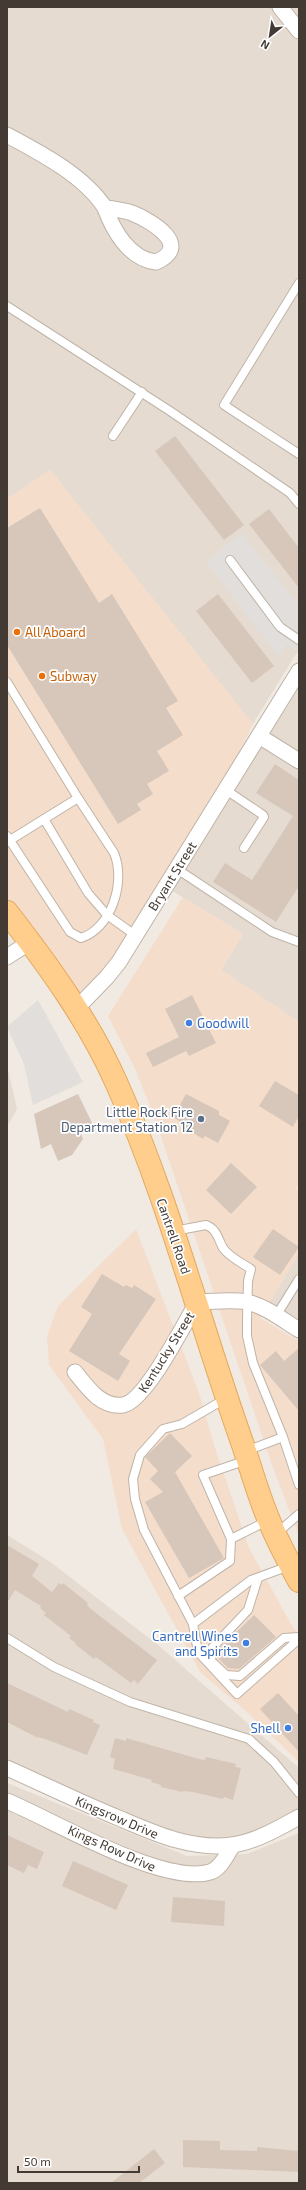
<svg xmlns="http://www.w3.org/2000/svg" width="306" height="2190" font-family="'Exo 2',sans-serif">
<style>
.residential{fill:#e5dbd0}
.commercial{fill:#f5ddcc}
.parking{fill:#e1dedb}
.building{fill:#d6c7ba}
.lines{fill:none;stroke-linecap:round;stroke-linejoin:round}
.service-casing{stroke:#bfb4a8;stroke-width:10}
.minor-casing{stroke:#bfb4a8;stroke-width:17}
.primary-casing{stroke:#e4a85d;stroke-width:24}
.service{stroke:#fff;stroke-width:8}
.minor{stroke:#fff;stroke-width:15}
.primary{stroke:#ffce8d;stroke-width:22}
.food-dot{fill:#e8710a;stroke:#fff;stroke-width:1.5}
.shop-dot{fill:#3f7fe0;stroke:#fff;stroke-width:1.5}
.service-dot{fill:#5c6f8a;stroke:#fff;stroke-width:1.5}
.labels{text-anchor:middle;stroke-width:3.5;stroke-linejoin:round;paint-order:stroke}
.food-label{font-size:13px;fill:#c56008;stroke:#fff;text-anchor:start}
.street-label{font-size:13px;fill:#433a33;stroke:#fff}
.shop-label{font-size:13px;fill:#366cbe;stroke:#fff;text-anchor:end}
.service-label{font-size:13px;fill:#4e5e75;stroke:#fff;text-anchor:end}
</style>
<rect width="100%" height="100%" fill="#f1eae2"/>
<g class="residential">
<path d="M7 7H299V649L253 724 50 470 7 499Z"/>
<path d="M299 671V1022L221 970 243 934 166 887Z"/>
<path d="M7 1065 17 1109 7 1127Z"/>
<path d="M299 1253V1322L269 1303Z"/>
<path d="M7 1535 49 1561 158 1645 299 1768V1817L250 1839 194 1844 7 1768Z"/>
<path d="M7 1783 187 1856 247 1854 299 1833V2183H7Z"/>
</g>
<g class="commercial">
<path d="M50 470 253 724 207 819 119 962 76 1009 7 912V499Z"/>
<path d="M183 897 243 934 221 970 299 1022V1182L296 1189 299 1191V1253L260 1318 299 1341V1536L272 1465 154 1116 135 1069 108 1016Z"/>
<path d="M136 1229 199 1393 216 1451 249 1548 291 1624 299 1635V1762L247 1712 200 1672 122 1529 103 1439 49 1365 47 1336 58 1306Z"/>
</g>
<g class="parking">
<path d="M242 533 299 606V624L297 627 299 628V654L287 644 278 656 206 562Z"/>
<path d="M38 1000 83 1082 33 1105 24 1064 7 1027Z"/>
</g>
<g class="building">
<path d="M175 436 244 525 224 540 155 451Z"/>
<path d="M40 508 99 603 112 594 178 701 166 708 183 735 157 751 169 771 147 784 153 794 137 804 141 810 118 824 7 645V528Z"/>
<path d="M269 509 299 548V588L249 524Z"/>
<path d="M218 594 274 666 252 683 196 611Z"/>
<path d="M275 764 299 780V886L276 922 213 882 225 863 252 880 293 816 256 793Z"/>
<path d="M192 995 216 1043 189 1056 186 1051 153 1067 146 1053 179 1037 165 1009Z"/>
<path d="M275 1081 299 1095V1116L293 1127 259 1106Z"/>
<path d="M78 1094 93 1125 80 1131 83 1139 72 1155 58 1161 51 1144 41 1149 34 1114Z"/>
<path d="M186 1094 219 1111V1115L230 1121 218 1143 205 1136 203 1139 184 1127 185 1125 173 1117Z"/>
<path d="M231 1163 257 1187 231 1214 206 1190Z"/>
<path d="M273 1229 299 1247 280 1275 253 1257Z"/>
<path d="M102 1274 124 1287 126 1285 132 1288 134 1285 156 1299 119 1354 130 1361 118 1381 69 1351 92 1314 81 1307Z"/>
<path d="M299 1348V1411L260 1365 276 1351 284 1361Z"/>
<path d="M170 1433 192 1456 175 1472 224 1558 189 1578 145 1502 163 1492 150 1479 158 1471 145 1457Z"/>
<path d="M7 1545 39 1564 32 1576 52 1592 59 1583 62 1585 63 1583 88 1603 87 1605 92 1610 157 1660 138 1684 134 1680 131 1683 96 1657 94 1659 75 1644 76 1643 69 1638 71 1636 44 1615 46 1613 40 1608 41 1606 15 1590 7 1603Z"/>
<path d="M254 1615 276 1637 239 1669 228 1668 218 1658 222 1654 218 1650Z"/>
<path d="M7 1683 68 1712 69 1709 94 1720 93 1722 100 1725 87 1755 48 1740 38 1737V1738L7 1722Z"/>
<path d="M278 1693 299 1716V1752L260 1709Z"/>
<path d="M115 1738 126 1741V1738L199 1759 205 1760 206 1757 236 1764 235 1767 241 1768 233 1800 224 1797 223 1799 193 1792 183 1791 182 1792 161 1787V1785L151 1782 152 1780 113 1769 115 1759 110 1757Z"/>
<path d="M7 1835 44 1852 37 1869 28 1865 24 1873 7 1865Z"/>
<path d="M73 1861 128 1885 116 1910 62 1886Z"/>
<path d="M173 1897 225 1901 224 1926 171 1922Z"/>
<path d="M183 2140 220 2141V2150L257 2151V2147L299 2151V2172L183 2167Z"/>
<path d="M154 2149 165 2163 139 2183H111Z"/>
</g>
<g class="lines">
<defs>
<g id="service">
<path d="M299 283 224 405 299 454"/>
<path d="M7 306 170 411 290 493 299 504"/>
<path d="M113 436 142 392"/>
<path d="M230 560 280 627 299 640"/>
<path d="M7 682 78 798 114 853C126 881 112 928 81 938L70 932 7 836"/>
<path d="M226 790 263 815 264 817 244 848"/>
<path d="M44 819 88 893 107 915 135 935"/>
<path d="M7 842 78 798"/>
<path d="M177 869 272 932 299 942"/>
<path d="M174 1231 206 1225C217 1229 218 1239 223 1248 229 1257 242 1263 251 1269L248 1281 247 1320V1336L253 1363 283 1437 299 1485"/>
<path d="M276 1316 299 1279"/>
<path d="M225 1399 182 1424 163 1429 140 1455 133 1479 135 1499 144 1530 193 1624 198 1652 237 1694 299 1639"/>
<path d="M246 1451 283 1437"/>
<path d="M247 1460 203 1475 231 1539 267 1521"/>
<path d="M276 1534 299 1514"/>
<path d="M258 1578 248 1610 212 1648 211 1661 226 1675 240 1676 284 1638 299 1637"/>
<path d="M178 1596 230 1561 231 1539"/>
<path d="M193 1624 251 1580 289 1566"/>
<path d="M7 1638 54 1667 130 1702 249 1739 274 1762 299 1793"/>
</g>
<g id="minor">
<path d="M280 7 299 31"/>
<path d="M7 135C39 152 85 176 105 208"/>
<path d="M105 208C114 209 123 210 132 213 152 221 193 246 156 262 129 259 113 230 105 208Z"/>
<path d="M259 736 299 761"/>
<path d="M7 957 30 942"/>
<path d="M76 1009 107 977 119 962 299 671"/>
<path d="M75 1372C87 1387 101 1408 123 1405 145 1402 185 1323 197 1302 213 1302 230 1299 247 1302 265 1306 283 1320 299 1330"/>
<path d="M7 1768C45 1785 82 1803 121 1819 156 1834 192 1850 232 1845 255 1842 279 1828 299 1817"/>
<path d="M7 1801C53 1820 163 1886 210 1872 221 1869 227 1854 233 1845"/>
</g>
<path id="primary" d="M7 912C48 965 89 1021 116 1082 169 1199 200 1325 243 1445 251 1469 258 1494 268 1518 277 1540 288 1561 299 1581"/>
</defs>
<use href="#service" class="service-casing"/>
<use href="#minor" class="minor-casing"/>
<use href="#primary" class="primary-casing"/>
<use href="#service" class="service"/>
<use href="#minor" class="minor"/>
<use href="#primary" class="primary"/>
</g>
<g class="food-dot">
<circle cx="17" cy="632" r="4"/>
<circle cx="42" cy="676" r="4"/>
</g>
<g class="shop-dot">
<circle cx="189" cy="1023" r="4"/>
<circle cx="246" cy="1643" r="4"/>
<circle cx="288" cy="1728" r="4"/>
</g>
<circle class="service-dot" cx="201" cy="1119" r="4"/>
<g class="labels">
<g class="food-label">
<text x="25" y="637">All Aboard</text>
<text x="50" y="681">Subway</text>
</g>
<g class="street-label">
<text transform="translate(172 876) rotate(-58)" y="5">Bryant Street</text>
<text transform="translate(174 1236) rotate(71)" y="5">Cantrell Road</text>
<text transform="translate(166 1352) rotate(-58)" y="5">Kentucky Street</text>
<text transform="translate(117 1817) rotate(23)" y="5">Kingsrow Drive</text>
<text transform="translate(112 1848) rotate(24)" y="5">Kings Row Drive</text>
</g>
<g class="shop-label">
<text x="197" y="1028" text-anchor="start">Goodwill</text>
<text x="238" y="1641">Cantrell Wines<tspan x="238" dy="15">and Spirits</tspan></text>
<text x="280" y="1733">Shell</text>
</g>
<g class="service-label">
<text x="193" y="1117">Little Rock Fire<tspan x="193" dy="15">Department Station 12</tspan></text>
</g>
</g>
<rect width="306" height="2190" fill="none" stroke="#433a33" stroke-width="16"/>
<g transform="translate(270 36) rotate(210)" stroke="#ffffff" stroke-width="3" paint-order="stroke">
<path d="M0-3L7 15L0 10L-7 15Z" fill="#433a33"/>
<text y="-6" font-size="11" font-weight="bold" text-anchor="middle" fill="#433a33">N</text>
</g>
<path d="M18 2166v6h121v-6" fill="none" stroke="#433a33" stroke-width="2"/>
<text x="24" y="2166" font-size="12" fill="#433a33" stroke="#ffffff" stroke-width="3" paint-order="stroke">50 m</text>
</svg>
